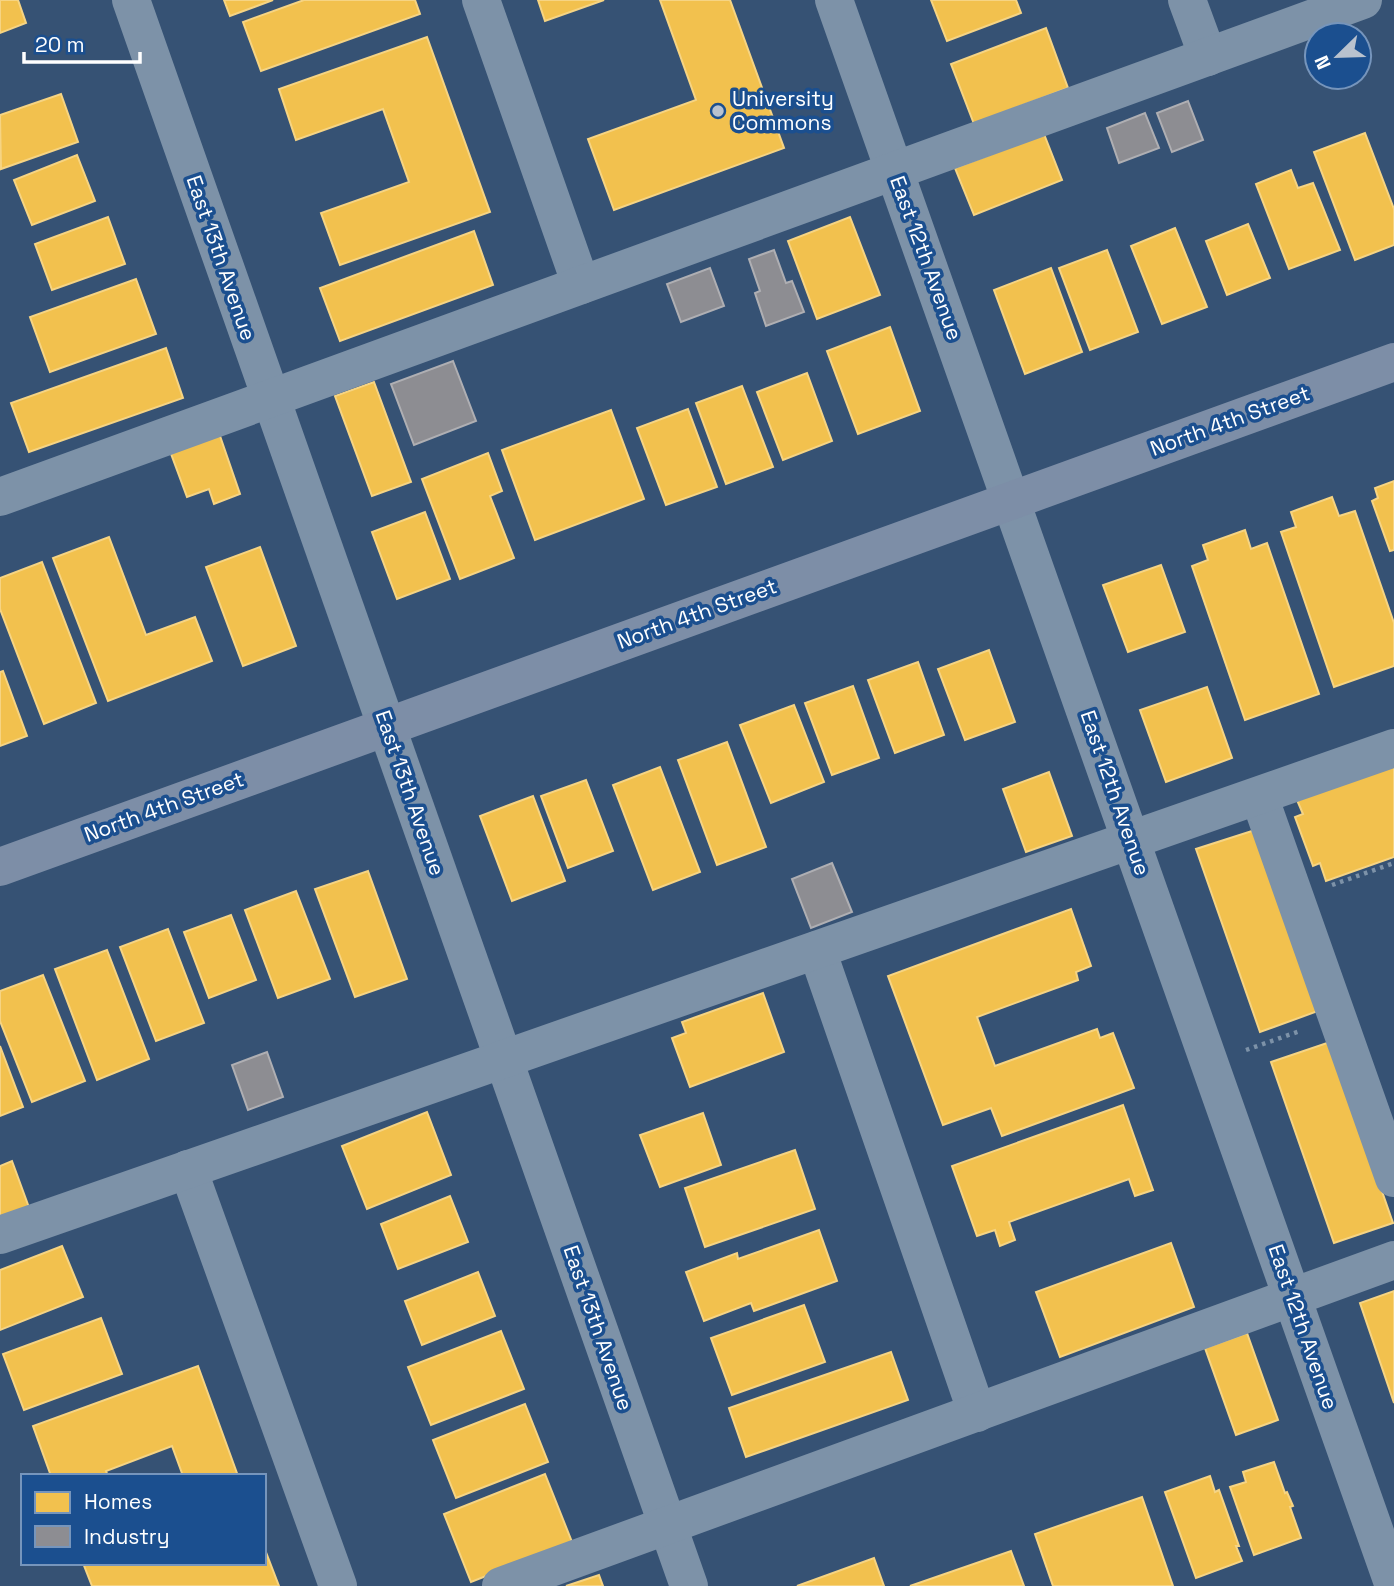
<svg xmlns="http://www.w3.org/2000/svg" width="1394" height="1586" font-family="'Space Grotesk',sans-serif">
<style>
.homes{fill:#f2c14e;stroke:#f6d483;stroke-width:2}
.industry{fill:#8d8d92;stroke:#afafb3;stroke-width:2}
.lines{fill:none;stroke-linecap:round;stroke-linejoin:round}
.path{stroke:#7d92a8;stroke-width:4.5;stroke-dasharray:3.5 5;stroke-linecap:butt}
.minor{stroke:#7d92a8;stroke-width:38}
.major{stroke:#7d8ea7;stroke-width:38}
.poi-dot{fill:#b9c2ce;stroke:#1b4f8f;stroke-width:2.5}
.labels{text-anchor:middle;stroke-width:7;stroke-linejoin:round;paint-order:stroke}
.poi-label{font-size:21px;fill:#fff;stroke:#1b4f8f;text-anchor:start}
.street-label{font-size:21px;fill:#fff;stroke:#1b4f8f}
</style>
<rect width="100%" height="100%" fill="#365274"/>
<g class="homes">
<path d="M0 0H18L26 23 0 33Z"/>
<path d="M224 0H273L230 16Z"/>
<path d="M304 0H415L420 14 261 71 243 22Z"/>
<path d="M538 0H604L545 21Z"/>
<path d="M660 0H730L784 148 614 210 588 139 696 100Z"/>
<path d="M931 0H1016L1021 13 947 41Z"/>
<path d="M1046 28 1068 88 974 124 951 64Z"/>
<path d="M427 37 490 212 340 265 321 213 409 182 383 109 296 140 279 89Z"/>
<path d="M61 94 78 142 1 169 0 115Z"/>
<path d="M1365 133 1394 209V245L1355 260 1314 152Z"/>
<path d="M1044 134 1062 180 974 215 955 168Z"/>
<path d="M77 155 95 201 32 225 14 180Z"/>
<path d="M1291 170 1298 188 1313 183 1340 250 1289 269 1256 184Z"/>
<path d="M108 217 125 264 52 290 35 244Z"/>
<path d="M850 217 880 295 817 319 788 241Z"/>
<path d="M1248 224 1270 278 1227 295 1206 241Z"/>
<path d="M1175 228 1207 307 1162 324 1131 246Z"/>
<path d="M474 231 493 285 340 341 320 288Z"/>
<path d="M1107 250 1138 332 1090 350 1059 268Z"/>
<path d="M1051 268 1082 352 1025 374 994 290Z"/>
<path d="M136 279 156 334 50 372 30 317Z"/>
<path d="M890 327 920 411 858 434 827 351Z"/>
<path d="M166 348 183 398 29 452 11 403Z"/>
<path d="M807 373 832 441 783 460 757 392Z"/>
<path d="M374 382 411 482 372 496 335 396Z"/>
<path d="M742 386 773 467 726 484 696 403Z"/>
<path d="M688 409 717 487 666 505 637 428Z"/>
<path d="M611 410 644 499 535 540 502 450Z"/>
<path d="M219 433 240 494 214 504 209 489 187 497 170 451Z"/>
<path d="M488 453 502 491 490 496 514 558 460 579 422 479Z"/>
<path d="M1394 481V550L1390 551 1372 501 1378 498 1375 488Z"/>
<path d="M1332 497 1339 516 1355 511 1394 623V666L1334 687 1281 532 1296 527 1291 512Z"/>
<path d="M425 512 450 579 397 599 372 532Z"/>
<path d="M1245 530 1251 549 1267 543 1319 694 1245 720 1192 566 1208 560 1203 545Z"/>
<path d="M109 537 146 635 195 617 212 661 108 701 53 558Z"/>
<path d="M260 547 296 646 243 666 206 567Z"/>
<path d="M42 562 96 703 44 724 0 609V578Z"/>
<path d="M1161 565 1185 632 1128 652 1103 585Z"/>
<path d="M989 650 1015 722 965 740 938 669Z"/>
<path d="M918 662 944 735 895 753 868 680Z"/>
<path d="M3 671 27 736 0 746V672Z"/>
<path d="M853 686 879 758 832 775 805 703Z"/>
<path d="M1207 687 1232 758 1166 782 1140 710Z"/>
<path d="M794 705 824 782 771 803 740 725Z"/>
<path d="M727 742 766 847 717 865 678 760Z"/>
<path d="M1394 765V857L1326 881 1320 863 1313 866 1295 817 1303 814 1297 800Z"/>
<path d="M660 767 700 872 653 890 613 785Z"/>
<path d="M1049 772 1072 836 1026 852 1003 789Z"/>
<path d="M586 780 613 851 568 868 541 796Z"/>
<path d="M533 796 565 881 512 901 480 816Z"/>
<path d="M1255 830 1318 1011 1260 1032 1196 849Z"/>
<path d="M368 871 407 979 355 997 315 889Z"/>
<path d="M296 891 330 979 278 998 245 910Z"/>
<path d="M1071 909 1091 966 1076 972 1078 980 977 1017 995 1066 1097 1029 1100 1038 1113 1033 1134 1088 1002 1136 991 1108 943 1125 888 976Z"/>
<path d="M231 915 256 980 209 998 184 932Z"/>
<path d="M168 929 204 1023 156 1041 120 947Z"/>
<path d="M107 950 149 1059 97 1080 55 969Z"/>
<path d="M43 975 85 1081 32 1102 0 1021V991Z"/>
<path d="M763 993 784 1052 690 1087 672 1038 686 1033 682 1022Z"/>
<path d="M1330 1042 1393 1223 1334 1243 1271 1062Z"/>
<path d="M0 1046 23 1107 0 1116Z"/>
<path d="M1123 1105 1153 1190 1135 1196 1129 1179 1009 1222 1015 1240 1000 1246 995 1230 977 1236 952 1166Z"/>
<path d="M427 1112 451 1175 367 1209 342 1146Z"/>
<path d="M703 1113 721 1165 660 1187 640 1135Z"/>
<path d="M795 1150 815 1209 705 1247 685 1188Z"/>
<path d="M12 1161 31 1213 0 1225V1166Z"/>
<path d="M450 1196 468 1242 398 1269 381 1224Z"/>
<path d="M819 1230 837 1281 754 1311 751 1303 704 1321 686 1272 737 1253 738 1259Z"/>
<path d="M1171 1243 1194 1307 1060 1357 1036 1292Z"/>
<path d="M62 1246 83 1297 0 1330V1270Z"/>
<path d="M478 1272 495 1316 422 1345 405 1301Z"/>
<path d="M1394 1291V1403L1360 1303Z"/>
<path d="M804 1305 825 1362 732 1395 711 1338Z"/>
<path d="M101 1318 122 1374 24 1410 3 1354Z"/>
<path d="M501 1331 524 1389 431 1425 408 1367Z"/>
<path d="M1247 1333 1278 1420 1236 1435 1205 1348Z"/>
<path d="M891 1352 908 1400 746 1457 729 1408Z"/>
<path d="M198 1366 238 1476H183L172 1446 106 1471 108 1476H51L33 1426Z"/>
<path d="M525 1404 548 1462 456 1498 433 1440Z"/>
<path d="M1274 1462 1285 1493 1287 1492 1293 1506 1290 1507 1301 1538 1254 1555 1230 1487 1246 1482 1243 1472Z"/>
<path d="M545 1474 572 1542 471 1582 444 1514Z"/>
<path d="M1210 1476 1215 1492 1219 1490 1239 1546H1236L1242 1561 1196 1578 1165 1492Z"/>
<path d="M1142 1497 1173 1586H1053L1035 1534Z"/>
<path d="M264 1547 279 1586H92L83 1563H264Z"/>
<path d="M1011 1551 1024 1586H910Z"/>
<path d="M874 1558 884 1586H797Z"/>
<path d="M599 1575 603 1586H566Z"/>
</g>
<g class="industry">
<path d="M1188 101 1203 140 1172 152 1157 113Z"/>
<path d="M1145 113 1159 148 1119 163 1107 128Z"/>
<path d="M774 250 786 283 792 281 804 312 766 326 755 293 760 291 749 259Z"/>
<path d="M710 268 724 306 681 322 667 284Z"/>
<path d="M453 361 476 421 414 445 391 384Z"/>
<path d="M832 863 852 912 811 928 792 879Z"/>
<path d="M267 1052 283 1097 248 1110 232 1065Z"/>
</g>
<g class="lines">
<g class="path">
<path d="M1332 885 1394 863"/>
<path d="M1246 1050 1300 1031"/>
</g>
<g class="minor">
<path d="M131 0 689 1586"/>
<path d="M481 0 581 285"/>
<path d="M834 0 1394 1586"/>
<path d="M1187 0 1208 57"/>
<path d="M0 497 1363 0"/>
<path d="M1259 796 1394 1178"/>
<path d="M817 950 977 1413"/>
<path d="M188 1169 338 1586"/>
<path d="M0 1235 1394 748"/>
<path d="M501 1586 1394 1260"/>
</g>
<path class="major" d="M0 867 1394 362"/>
</g>
<circle class="poi-dot" cx="718" cy="111" r="7"/>
<g class="labels">
<g class="poi-label">
<text x="732" y="106">University<tspan x="732" dy="24">Commons</tspan></text>
</g>
<g class="street-label">
<text transform="translate(221 258) rotate(71)" y="7">East 13th Avenue</text>
<text transform="translate(926 258) rotate(70)" y="7">East 12th Avenue</text>
<text transform="translate(1230 421) rotate(-20)" y="7">North 4th Street</text>
<text transform="translate(697 614) rotate(-20)" y="7">North 4th Street</text>
<text transform="translate(410 793) rotate(71)" y="7">East 13th Avenue</text>
<text transform="translate(1115 793) rotate(71)" y="7">East 12th Avenue</text>
<text transform="translate(164 807) rotate(-20)" y="7">North 4th Street</text>
<text transform="translate(1303 1327) rotate(71)" y="7">East 12th Avenue</text>
<text transform="translate(598 1328) rotate(71)" y="7">East 13th Avenue</text>
</g>
</g>
<rect x="21" y="1474" width="245" height="91" fill="#1b4f8f" stroke="#7695bc" stroke-width="2"/>
<rect x="35" y="1492" width="35" height="21" fill="#f2c14e" stroke="#7695bc" stroke-width="2"/>
<text x="84" y="1509" font-size="21" fill="#ffffff">Homes</text>
<rect x="35" y="1526" width="35" height="21" fill="#8d8d92" stroke="#7695bc" stroke-width="2"/>
<text x="84" y="1544" font-size="21" fill="#ffffff">Industry</text>
<g transform="translate(1338 56) rotate(247)"><circle r="33" fill="#1b4f8f" stroke="#7695bc" stroke-width="2"/>
<path d="M0-5L12 26L0 18L-12 26Z" fill="#b9c2ce"/>
<text y="-10" font-size="19" font-weight="bold" text-anchor="middle" fill="#ffffff">N</text>
</g>
<path d="M24 52v10h116v-10" fill="none" stroke="#ffffff" stroke-width="3.5"/>
<text x="35" y="52" font-size="21" fill="#ffffff" stroke="#1b4f8f" stroke-width="5" paint-order="stroke">20 m</text>
</svg>
